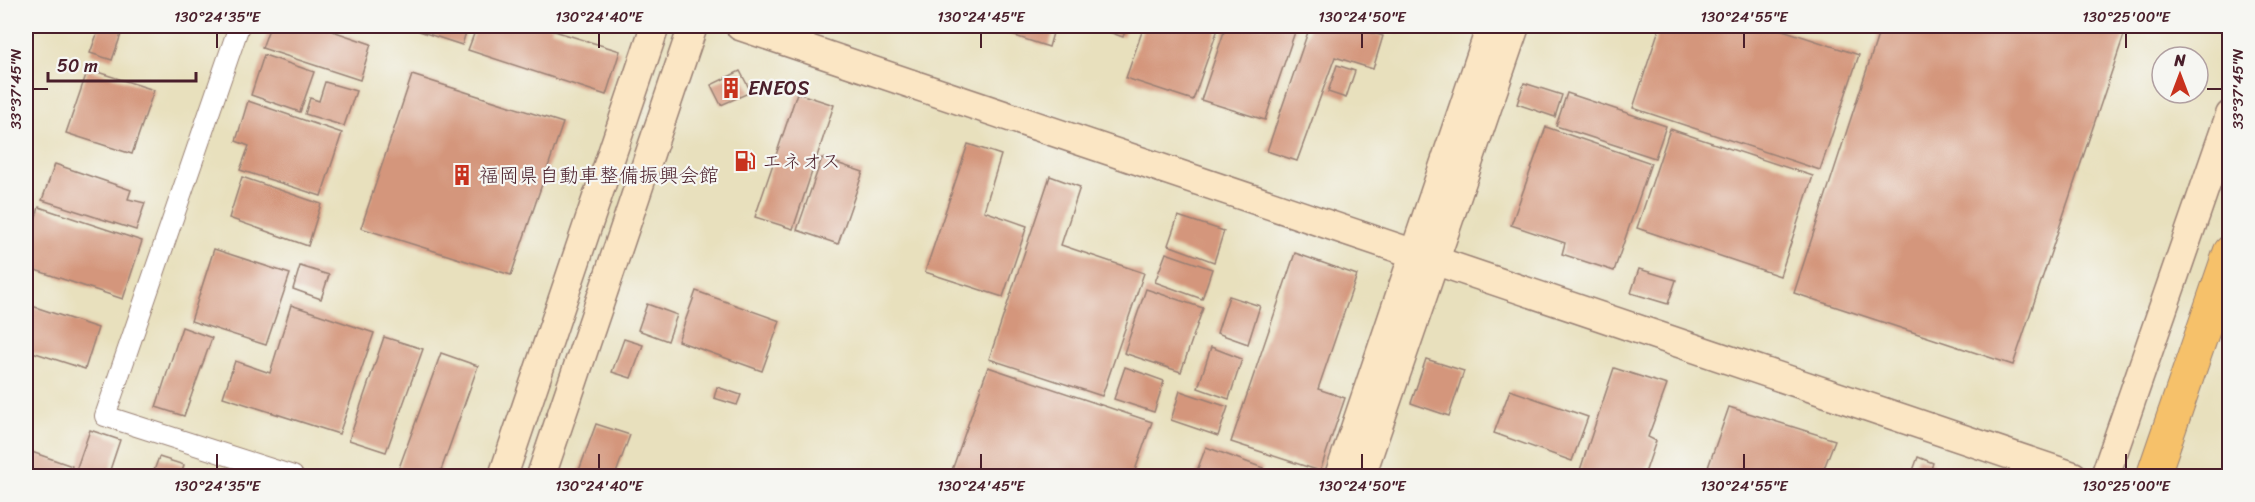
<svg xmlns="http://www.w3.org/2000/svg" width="2255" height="502" font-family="Sriracha,'Klee One',sans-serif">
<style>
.building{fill:#d4967c}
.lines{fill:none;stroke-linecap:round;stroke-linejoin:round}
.street-casing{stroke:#998074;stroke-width:22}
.secondary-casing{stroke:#998074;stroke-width:31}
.highway-casing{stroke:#998074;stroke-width:35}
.street{stroke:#fff;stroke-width:20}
.secondary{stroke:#fbe6c4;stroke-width:28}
.highway{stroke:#f6c16b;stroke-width:33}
.ticks{fill:none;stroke:#4a1f2b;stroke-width:2}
.labels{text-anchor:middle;stroke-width:4.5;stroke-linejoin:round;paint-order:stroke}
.poi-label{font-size:20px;fill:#4a1f2b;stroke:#f6f6f2;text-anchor:start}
.neatline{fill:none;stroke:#4a1f2b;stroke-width:2}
.ticks-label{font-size:15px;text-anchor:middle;fill:#4a1f2b}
</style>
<rect width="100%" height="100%" fill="#f6f6f2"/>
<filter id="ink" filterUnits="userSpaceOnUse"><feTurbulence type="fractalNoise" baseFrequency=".0167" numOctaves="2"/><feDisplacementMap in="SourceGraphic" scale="12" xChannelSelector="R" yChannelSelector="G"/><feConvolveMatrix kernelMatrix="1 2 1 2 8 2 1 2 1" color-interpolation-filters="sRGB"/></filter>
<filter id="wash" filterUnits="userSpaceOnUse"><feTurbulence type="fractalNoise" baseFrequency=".008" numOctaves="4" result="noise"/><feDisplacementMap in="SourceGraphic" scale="24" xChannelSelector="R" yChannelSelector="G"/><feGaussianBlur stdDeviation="1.35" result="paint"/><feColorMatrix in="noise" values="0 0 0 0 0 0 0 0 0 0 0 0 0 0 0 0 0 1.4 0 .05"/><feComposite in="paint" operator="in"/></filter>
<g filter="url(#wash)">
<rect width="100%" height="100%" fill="#e8e0bd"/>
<g id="blocks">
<g class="building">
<path d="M100 26H124L112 60 90 53Z"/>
<path d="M270 26H318L371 44 360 80 262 48Z"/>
<path d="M421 26H468L462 45 419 31Z"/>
<path d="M477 26H553L551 30 620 51 606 95 468 50Z"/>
<path d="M984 26H1055L1049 47Z"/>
<path d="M1092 26H1127L1123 37Z"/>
<path d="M1144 26H1219L1193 100 1126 78Z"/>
<path d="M1226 26H1297L1265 120 1201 100Z"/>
<path d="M1310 26H1351L1383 36 1373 69 1335 57 1297 161 1267 151Z"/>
<path d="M1379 26H1401L1398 33Z"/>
<path d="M1660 26H1770L1859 55 1820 170 1633 108Z"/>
<path d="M1843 26H1863L1860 32Z"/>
<path d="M1881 26H2127L2013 365 1794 293Z"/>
<path d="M264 55 314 72 300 112 251 95Z"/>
<path d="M1337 65 1355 71 1346 98 1328 92Z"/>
<path d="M88 69 154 90 132 154 66 133Z"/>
<path d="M740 71 751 92 721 105 711 85Z"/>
<path d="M412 75 563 123 511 275 361 228Z"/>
<path d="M325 82 356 91 344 126 305 114 310 98 319 101Z"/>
<path d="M1524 83 1562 95 1555 117 1517 104Z"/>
<path d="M797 93 834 105 793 229 755 217Z"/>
<path d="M1567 93 1666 126 1655 158 1556 126Z"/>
<path d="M248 101 342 133 321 196 240 170 249 146 236 141Z"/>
<path d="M1546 127 1651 163 1614 271 1562 254 1565 243 1511 225Z"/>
<path d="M1670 129 1813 176 1780 276 1637 228Z"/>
<path d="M968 144 1001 155 984 211 1027 226 1003 297 925 272Z"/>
<path d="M822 158 863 172 838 244 797 230Z"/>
<path d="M55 164 131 190 128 199 145 203 136 230 42 200Z"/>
<path d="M1050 176 1080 187 1061 245 1144 273 1102 396 989 359Z"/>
<path d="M242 177 321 204 308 246 229 218Z"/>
<path d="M39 207 142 241 123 299 26 267V249Z"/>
<path d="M1178 216 1224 231 1214 262 1168 245Z"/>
<path d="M214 249 290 274 266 345 191 321Z"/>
<path d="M1166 253 1212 269 1202 299 1155 282Z"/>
<path d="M1295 253 1357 275 1318 389 1345 398 1320 471 1231 442Z"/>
<path d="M300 266 329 275 321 299 293 289Z"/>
<path d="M1639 269 1676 280 1668 304 1631 293Z"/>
<path d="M1146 289 1203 308 1181 372 1124 353Z"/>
<path d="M696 291 780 321 762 371 678 341Z"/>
<path d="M1229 296 1260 306 1248 344 1217 333Z"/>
<path d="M26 304 98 328 85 369 26 350Z"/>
<path d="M647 304 677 315 668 341 638 330Z"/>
<path d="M291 305 374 333 339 434 223 397 235 361 270 373Z"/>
<path d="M182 327 212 338 184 416 156 407Z"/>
<path d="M384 337 423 349 386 452 349 440Z"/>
<path d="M624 339 643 345 631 378 612 372Z"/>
<path d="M1211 347 1242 359 1229 399 1198 388Z"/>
<path d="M441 353 478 366 439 476H396Z"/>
<path d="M1426 359 1464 371 1449 416 1411 403Z"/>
<path d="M988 367 1152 422 1133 476H950Z"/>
<path d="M1125 367 1164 381 1154 412 1114 399Z"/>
<path d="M1614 368 1667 385 1648 437 1656 441 1644 476H1578Z"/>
<path d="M717 387 741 395 737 405 714 398Z"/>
<path d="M1510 390 1588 417 1572 461 1494 433Z"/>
<path d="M1180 391 1228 407 1218 436 1171 420Z"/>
<path d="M1729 407 1835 440 1821 476H1705Z"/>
<path d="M596 424 630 435 615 476H577Z"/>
<path d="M90 430 120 440 108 476H74Z"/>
<path d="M1206 447 1263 468 1260 476H1195Z"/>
<path d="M26 450 72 466 69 476H26Z"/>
<path d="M159 457 184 465 181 476H152Z"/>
<path d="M1918 457 1933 463 1929 476H1911Z"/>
</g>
</g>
</g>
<g filter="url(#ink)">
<use href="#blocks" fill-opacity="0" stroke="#998074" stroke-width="1.5"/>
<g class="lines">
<defs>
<path id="street" d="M239 26 105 416 293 476"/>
<g id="secondary">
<path d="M740 26 2073 476"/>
<path d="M503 476 655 26"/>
<path d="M541 476 693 26"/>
<path d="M1339 476 1491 26"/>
<path d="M1361 476 1515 26"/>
<path d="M2105 476 2230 115"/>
</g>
<path id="highway" d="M2153 476 2230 252"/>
</defs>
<use href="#street" class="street-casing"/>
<use href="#secondary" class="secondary-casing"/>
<use href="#highway" class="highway-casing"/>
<use href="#street" class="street"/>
<use href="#secondary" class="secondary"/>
<use href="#highway" class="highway"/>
</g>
</g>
<path class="ticks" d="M217 33V48M599 33V48M981 33V48M1362 33V48M1744 33V48M2126 33V48M33 89H48M2207 89H2222M217 454V469M599 454V469M981 454V469M1362 454V469M1744 454V469M2126 454V469"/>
<defs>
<symbol id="building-bare" viewBox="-9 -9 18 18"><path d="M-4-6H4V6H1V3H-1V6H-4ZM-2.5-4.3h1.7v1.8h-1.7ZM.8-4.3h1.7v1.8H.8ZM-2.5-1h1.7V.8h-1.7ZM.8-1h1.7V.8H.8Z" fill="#c8321e" stroke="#f6f6f2" stroke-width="2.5" paint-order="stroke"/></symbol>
<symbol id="fuel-bare" viewBox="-9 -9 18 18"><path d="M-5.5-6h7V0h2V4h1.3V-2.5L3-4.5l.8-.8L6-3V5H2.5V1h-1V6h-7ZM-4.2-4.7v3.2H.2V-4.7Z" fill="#c8321e" stroke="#f6f6f2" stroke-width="2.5" paint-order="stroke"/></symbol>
</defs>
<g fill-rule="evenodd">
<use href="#building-bare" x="716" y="73" width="30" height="30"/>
<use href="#fuel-bare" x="730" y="146" width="30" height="30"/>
<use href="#building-bare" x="447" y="160" width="30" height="30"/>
</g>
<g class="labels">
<g class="poi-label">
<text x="748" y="95">ENEOS</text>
<text x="762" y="168">エネオス</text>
<text x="479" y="182">福岡県自動車整備振興会館</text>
</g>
</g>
<rect width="2255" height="502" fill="none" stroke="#f6f6f2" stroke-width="66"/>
<g transform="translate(2180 75)"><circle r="28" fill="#f6f6f2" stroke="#b1a0a2" stroke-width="1.5"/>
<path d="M0-4.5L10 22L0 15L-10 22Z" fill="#c8321e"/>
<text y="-9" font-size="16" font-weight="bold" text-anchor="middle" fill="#4a1f2b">N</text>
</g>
<path d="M48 72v9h148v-9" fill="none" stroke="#4a1f2b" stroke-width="3"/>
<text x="57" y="72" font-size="18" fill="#4a1f2b" stroke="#f6f6f2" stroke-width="4.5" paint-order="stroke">50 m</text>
<rect x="33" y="33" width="2189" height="436" class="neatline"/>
<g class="ticks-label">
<text x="217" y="22">130°24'35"E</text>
<text x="599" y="22">130°24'40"E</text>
<text x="981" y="22">130°24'45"E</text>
<text x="1362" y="22">130°24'50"E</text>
<text x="1744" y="22">130°24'55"E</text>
<text x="2126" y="22">130°25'00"E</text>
<text transform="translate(16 89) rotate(-90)" y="5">33°37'45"N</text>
<text transform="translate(2238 89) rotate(-90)" y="5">33°37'45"N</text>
<text x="217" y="491">130°24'35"E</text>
<text x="599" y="491">130°24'40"E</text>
<text x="981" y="491">130°24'45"E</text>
<text x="1362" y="491">130°24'50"E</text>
<text x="1744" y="491">130°24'55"E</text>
<text x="2126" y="491">130°25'00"E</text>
</g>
</svg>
